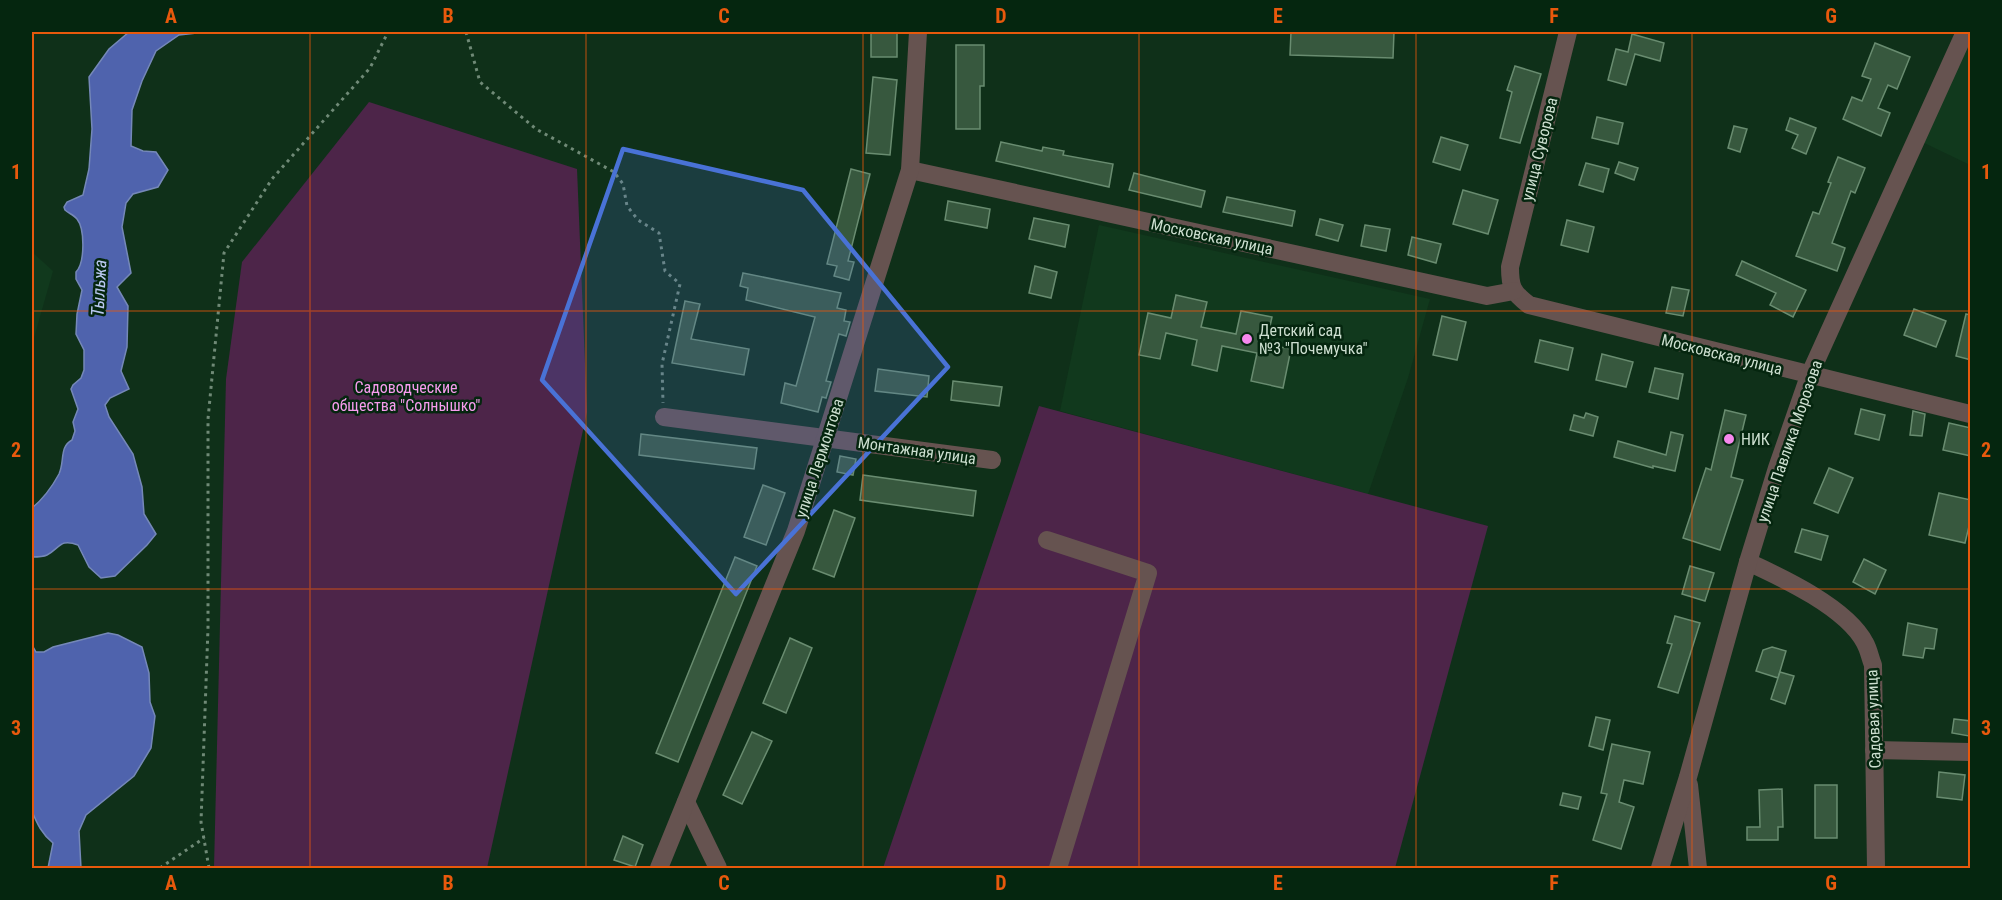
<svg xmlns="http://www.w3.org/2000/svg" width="2002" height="900" font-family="'Roboto Condensed',sans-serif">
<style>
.built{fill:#11391d}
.green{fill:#4d2549}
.water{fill:#4f63ad;stroke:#7588b8;stroke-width:1.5}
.building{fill:#37583e;stroke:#698c70;stroke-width:1.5}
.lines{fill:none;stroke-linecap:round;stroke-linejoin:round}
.path{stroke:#708a77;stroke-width:3;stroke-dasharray:3 4.5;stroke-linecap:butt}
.minor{stroke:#665350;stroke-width:18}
.marked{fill:#4972d6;fill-opacity:0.2;stroke:#4972d6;stroke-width:4.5;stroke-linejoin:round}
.grid{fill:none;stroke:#e8590c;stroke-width:1.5;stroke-opacity:0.55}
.poi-dot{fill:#f688ed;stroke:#05260f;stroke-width:2}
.labels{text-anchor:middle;stroke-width:5;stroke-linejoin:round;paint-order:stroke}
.street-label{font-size:16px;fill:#cddfd0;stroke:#05260f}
.poi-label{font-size:16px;fill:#cddfd0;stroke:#05260f;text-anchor:start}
.park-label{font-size:16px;fill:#f79cee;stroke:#05260f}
.water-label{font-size:18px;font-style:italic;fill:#b9c7ef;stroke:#05260f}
.neatline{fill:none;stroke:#e8590c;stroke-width:2}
.grid-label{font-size:20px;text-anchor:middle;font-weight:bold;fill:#e8590c}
</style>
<rect width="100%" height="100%" fill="#0f3019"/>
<g class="built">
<path d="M1970 32V165L1916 139Z"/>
<path d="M1099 225 1430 299 1408 378 1368 494 1060 411Z"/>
<path d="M32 252 53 271 32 345Z"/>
</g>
<g class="green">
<path d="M369 102 577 169 587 412 487 868H214L226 379 242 262Z"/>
<path d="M1039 406 1488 526 1395 868H883Z"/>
</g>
<g class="water">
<path d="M129 32H206L179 35 156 51 142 81 132 110 131 146 143 151 156 152 168 170 158 187 133 194 126 203 122 227 131 273 117 287 128 306 127 347 121 371 129 389 110 398 105 405 109 417 133 454 142 487 144 514 156 534 147 545 115 576 101 578 89 567 78 545C60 538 60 548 47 555 43 557 36 557 32 557V508C43 499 52 487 59 474 65 461 59 447 72 440L75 431 73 422 78 409 71 389 73 385 81 378 84 370V350L76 334 77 314 82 290 76 279V272C85 263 85 229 77 219 74 215 68 213 65 210L64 207 67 202 83 195 89 169 92 129 89 77 109 49Z"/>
<path d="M108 633 118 635 142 647 149 673 150 702 155 716 151 748 134 776 86 815 79 831 81 868H48L53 843C42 834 37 824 32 811V645L36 652H44L53 647Z"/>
</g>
<g class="building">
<rect x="871" y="32" width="26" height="25"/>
<path d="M1291 32H1394L1393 58 1290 55Z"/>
<path d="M1632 34 1664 43 1660 61 1635 54 1626 85 1608 80 1616 49 1628 52Z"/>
<path d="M1875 43 1910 57 1897 89 1888 85 1878 108 1890 113 1881 136 1843 119 1852 97 1862 101 1871 79 1862 76Z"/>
<path d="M956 45H984V86H980V129H956Z"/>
<path d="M1515 66 1541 74 1520 143 1500 138 1512 92 1507 90Z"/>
<path d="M873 77 897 80 890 155 866 153Z"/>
<path d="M1597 117 1623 123 1618 144 1592 138Z"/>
<path d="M1790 118 1816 128 1806 154 1792 148 1798 135 1786 130Z"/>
<path d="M1734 126 1747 129 1740 152 1728 148Z"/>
<path d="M1441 137 1468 145 1460 170 1433 162Z"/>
<path d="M1001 142 1042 151 1043 147 1064 151 1063 155 1113 164 1109 187 996 161Z"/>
<path d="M1838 157 1865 168 1855 193 1851 191 1832 243 1845 248 1837 271 1796 256 1813 212 1819 214 1831 183 1828 182Z"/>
<path d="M1619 162 1638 168 1634 180 1615 173Z"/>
<path d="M1586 163 1609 169 1603 192 1579 185Z"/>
<path d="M851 169 870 174 848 261 854 262 849 280 834 276 837 266 827 264Z"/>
<path d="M1134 173 1205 191 1201 207 1129 190Z"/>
<path d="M1463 190 1498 200 1488 234 1453 224Z"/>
<path d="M1227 197 1295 211 1292 226 1223 212Z"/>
<path d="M948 201 990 209 987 228 945 220Z"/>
<path d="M1034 218 1069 225 1065 247 1029 239Z"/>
<path d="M1320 219 1343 225 1338 241 1316 235Z"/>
<path d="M1567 220 1594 227 1588 252 1561 245Z"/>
<path d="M1365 225 1390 229 1386 251 1361 246Z"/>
<path d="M1412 237 1441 244 1436 263 1408 255Z"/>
<path d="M1742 261 1806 290 1793 317 1770 305 1776 293 1736 275Z"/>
<path d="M1035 266 1057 272 1051 298 1029 293Z"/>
<path d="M743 273 841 293 837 308 846 310 844 321 850 322 846 336 839 334 826 381 831 382 826 398 822 397 818 412 781 403 785 383 796 386 815 317 746 300 748 288 740 286Z"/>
<path d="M1672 287 1689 290 1683 316 1666 313Z"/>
<path d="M1176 295 1207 302 1201 327 1236 334 1241 311 1272 317 1266 344 1291 349 1283 388 1251 381 1257 353 1222 346 1217 371 1192 365 1197 340 1166 333 1160 359 1139 355 1148 313 1171 318Z"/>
<path d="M685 301 700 304 691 339 749 349 744 375 672 363Z"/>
<path d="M1914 309 1946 321 1936 347 1904 335Z"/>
<path d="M1966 314 1971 315V360L1956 356Z"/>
<path d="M1442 316 1466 322 1457 360 1433 355Z"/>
<path d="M1540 340 1573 348 1568 370 1535 362Z"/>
<path d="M1602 354 1633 362 1626 387 1596 380Z"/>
<path d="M1655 368 1683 374 1678 399 1649 392Z"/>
<path d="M878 369 929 376 927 397 875 391Z"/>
<path d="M953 381 1002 387 999 406 951 400Z"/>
<path d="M1861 409 1885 415 1879 440 1855 434Z"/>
<path d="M1725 410 1746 415 1731 477 1743 480 1720 550 1683 538 1706 468 1711 470Z"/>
<path d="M1913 411 1925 414 1922 436 1910 435Z"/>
<path d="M1586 413 1598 417 1593 436 1570 430 1574 415 1584 418Z"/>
<path d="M1949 423 1971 428V456L1943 450Z"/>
<path d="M1671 432 1683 435 1675 471 1653 466V468L1614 457 1618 441 1666 455Z"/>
<path d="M641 434 757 448 754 469 639 455Z"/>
<path d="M840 456 856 459 853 475 837 472Z"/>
<path d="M1829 468 1853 478 1838 513 1814 503Z"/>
<path d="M863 475 976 491 973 516 860 500Z"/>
<path d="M763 485 785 493 766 545 744 537Z"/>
<path d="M1939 493 1971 500V518L1965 543 1929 535Z"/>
<path d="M834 510 855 518 834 577 813 569Z"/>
<path d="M1802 529 1828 536 1821 560 1795 552Z"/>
<path d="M735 557 757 566 678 762 656 753Z"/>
<path d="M1864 559 1886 570 1875 594 1853 582Z"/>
<path d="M1690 566 1714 573 1705 601 1682 594Z"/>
<path d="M1675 616 1700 623 1678 693 1658 687 1672 644 1667 643Z"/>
<path d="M1908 623 1937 629 1934 649 1925 648 1923 658 1903 655Z"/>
<path d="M790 638 812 648 786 713 763 703Z"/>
<path d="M1772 647 1786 651 1778 678 1756 671 1763 650Z"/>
<path d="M1780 672 1794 676 1785 704 1771 699Z"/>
<path d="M1596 717 1610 720 1603 750 1589 746Z"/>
<path d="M1954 719 1971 721 1969 736 1952 733Z"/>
<path d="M752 732 772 741 742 804 723 795Z"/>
<path d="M1612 744 1650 752 1643 784 1624 780 1619 802 1634 807 1621 849 1593 840 1607 794 1601 793Z"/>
<path d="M1939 772 1965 775 1962 800 1937 797Z"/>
<rect x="1815" y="785" width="22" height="53"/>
<path d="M1782 789 1783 827H1778V840H1747V827H1760L1759 790Z"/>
<path d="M1563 793 1581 797 1578 809 1560 805Z"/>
<path d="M623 836 643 845 635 867 614 860Z"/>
</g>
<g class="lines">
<g class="path">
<path d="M466 32 480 82 536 129 614 172 623 184 627 206 638 220 659 233 665 271 680 284 662 364 663 403"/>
<path d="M160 868 204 838"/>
<path d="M209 868 201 822 208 628V419L224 253 272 179 370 68 388 32"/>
</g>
<g class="minor">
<path d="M1568 32 1510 267C1510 287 1512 292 1529 305L1970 414"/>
<path d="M910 170 1487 296 1514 291"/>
<path d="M664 417 992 460"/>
<path d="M1047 540 1148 573 1058 868"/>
<path d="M1748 562C1783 578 1847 608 1865 643 1869 650 1870 658 1873 665L1876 868"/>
<path d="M1874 750 1970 752"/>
<path d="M1689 785 1698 868"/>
<path d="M686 802 718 868"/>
<path d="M659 868 796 531 910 170 918 32"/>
<path d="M1660 868 1688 777 1748 562 1777 468 1809 376 1965 32"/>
</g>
</g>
<path class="marked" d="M623 149 803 190 948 367 736 594 542 380Z"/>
<path class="grid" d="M310 32V868M586 32V868M863 32V868M1139 32V868M1416 32V868M1692 32V868M32 311H1970M32 589H1970"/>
<g class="poi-dot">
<circle cx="1247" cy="339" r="6"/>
<circle cx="1729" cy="439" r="6"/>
</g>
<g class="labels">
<g class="street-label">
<text transform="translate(1539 149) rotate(-76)" y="6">улица Суворова</text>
<text transform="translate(1212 236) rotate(12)" y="6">Московская улица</text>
<text transform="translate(1722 354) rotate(14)" y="6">Московская улица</text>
<text transform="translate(1789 441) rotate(-71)" y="6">улица Павлика Морозова</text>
<text transform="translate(917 450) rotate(8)" y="6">Монтажная улица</text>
<text transform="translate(819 458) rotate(-72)" y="6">улица Лермонтова</text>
<text transform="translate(1873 719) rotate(-92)" y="6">Садовая улица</text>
</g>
<g class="poi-label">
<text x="1259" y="336">Детский сад<tspan x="1259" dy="18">№3 "Почемучка"</tspan></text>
<text x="1741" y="445">НИК</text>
</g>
<g class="park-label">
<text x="406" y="393">Садоводческие<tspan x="406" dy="18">общества "Солнышко"</tspan></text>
</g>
<g class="water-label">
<text transform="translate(99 288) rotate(-87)" y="6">Тыльжа</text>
</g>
</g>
<rect width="2002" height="900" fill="none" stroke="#05260f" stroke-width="66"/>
<rect x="33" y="33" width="1936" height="834" class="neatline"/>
<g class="grid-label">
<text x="171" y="23">A</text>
<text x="448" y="23">B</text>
<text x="724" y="23">C</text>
<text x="1001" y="23">D</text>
<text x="1278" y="23">E</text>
<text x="1554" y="23">F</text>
<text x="1831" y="23">G</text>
<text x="16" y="179">1</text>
<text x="1986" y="179">1</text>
<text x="16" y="457">2</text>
<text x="1986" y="457">2</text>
<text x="16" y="735">3</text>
<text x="1986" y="735">3</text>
<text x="171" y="890">A</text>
<text x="448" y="890">B</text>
<text x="724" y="890">C</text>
<text x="1001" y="890">D</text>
<text x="1278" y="890">E</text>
<text x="1554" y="890">F</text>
<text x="1831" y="890">G</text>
</g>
</svg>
